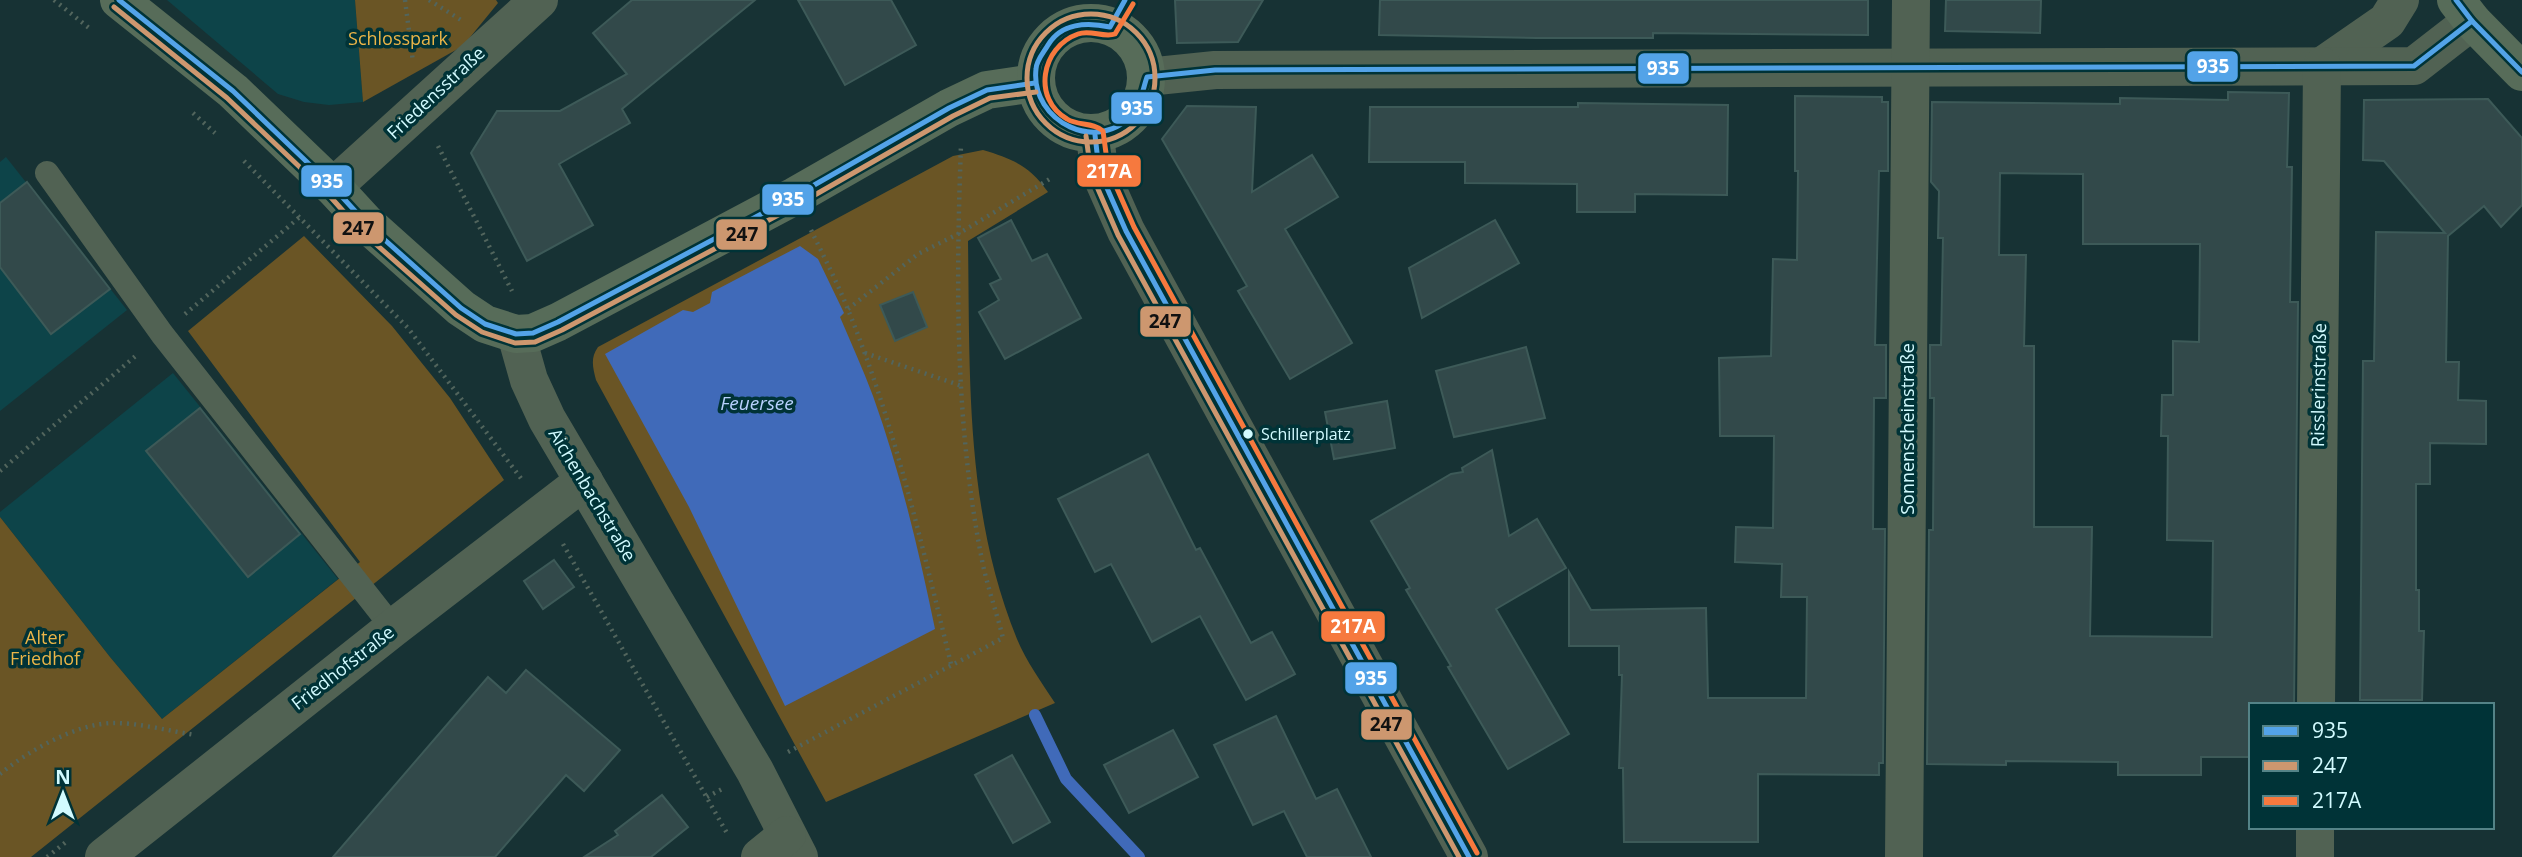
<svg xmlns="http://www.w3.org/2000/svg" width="2522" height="857" font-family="'Open Sans',sans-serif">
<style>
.built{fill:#0d4449}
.green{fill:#6a5525}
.water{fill:#406ab9}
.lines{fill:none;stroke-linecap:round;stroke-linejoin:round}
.stream{stroke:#406ab9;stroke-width:12}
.building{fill:#32494a;stroke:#3d5a58;stroke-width:2;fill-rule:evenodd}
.path{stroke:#52655d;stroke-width:4.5;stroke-dasharray:2 5;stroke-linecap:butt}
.lane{stroke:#516253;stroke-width:24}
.street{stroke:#516253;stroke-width:38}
.secondary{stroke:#576c59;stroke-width:38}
.bus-1-casing{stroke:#003337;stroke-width:10}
.bus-2-casing{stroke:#003337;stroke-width:10}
.bus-3-casing{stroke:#003337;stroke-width:10}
.bus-1{stroke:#53a3e8;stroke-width:5}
.bus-2{stroke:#cd976f;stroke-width:5}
.bus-3{stroke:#f6793e;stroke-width:5}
.bus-dot{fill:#d2fbff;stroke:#003337;stroke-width:2.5}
.labels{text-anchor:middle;stroke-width:7;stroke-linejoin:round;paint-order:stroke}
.bus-label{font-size:16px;fill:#d2fbff;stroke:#003337;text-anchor:start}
.park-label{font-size:18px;fill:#eab548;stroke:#003337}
.street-label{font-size:18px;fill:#d2fbff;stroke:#003337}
.water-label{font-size:19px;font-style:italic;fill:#b8d1fe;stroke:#003337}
.line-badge{stroke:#003337;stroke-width:2.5}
.badge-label{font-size:19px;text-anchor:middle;font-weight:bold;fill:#fff}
.pale-badge-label{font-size:19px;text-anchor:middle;font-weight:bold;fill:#111}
</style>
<rect width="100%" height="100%" fill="#173234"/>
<g class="built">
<path d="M167 0H355L363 102 329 105 304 102 278 94Z"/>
<path d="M6 157 127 310 0 411V162Z"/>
<path d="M173 373 338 579 162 719 110 657 0 517V512Z"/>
</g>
<g class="green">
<path d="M355 0H496L498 3 463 46 363 102Z"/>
<path d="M983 150C1013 159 1030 166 1048 192L968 241C970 377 965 511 1017 639 1026 661 1042 683 1055 703L826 802 596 380C593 368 590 358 598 347L953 156Z"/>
<path d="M304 236 392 326 450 398 504 480 31 857H0V517L110 657 162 719 360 562 188 331Z"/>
</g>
<path class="water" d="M800 246 818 259 844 313 840 317C851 343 863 369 873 396 900 471 919 551 935 629L785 706 689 507 605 354 683 310 693 312 710 303 712 292Z"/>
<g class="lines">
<path class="stream" d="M1035 715 1066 779 1139 857"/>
</g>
<g class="building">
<path d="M632 0H755L622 109 630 123 559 164 593 225 527 261 471 153 497 111H560L627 74 593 33Z"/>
<path d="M798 0H891L916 45 845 85Z"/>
<path d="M1175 0H1263L1238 42 1177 43Z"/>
<path d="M1380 0H1868V35L1653 33V38H1537L1379 35Z"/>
<path d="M1946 0H2041L2040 33 1945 31Z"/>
<path d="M2228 92 2289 93 2287 167H2292L2290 302H2298L2294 705H2251V757H2201V775H2118V762L2006 761V765L1927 764 1929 530H1933L1934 398H1930V345H1941L1943 238H1938L1939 191 1931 182 1932 102 2120 104V98L2228 100ZM2000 173 2083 174V244H2200L2199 342 2173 341V395H2162L2161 436H2168L2167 540 2213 541 2212 637 2090 636 2092 527H2034V346H2024L2026 255H1999Z"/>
<path d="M1795 96 1882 97V102H1888V171H1879L1875 345H1886V398H1874L1873 529H1885L1883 763H1879V775L1758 774V842H1624L1623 768H1619L1622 675H1619V646H1569V572L1591 610 1706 608 1708 698H1806L1807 597H1781L1782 564 1735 562 1736 527 1773 528 1774 436H1720L1719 358 1771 356 1773 259 1797 260 1798 171H1795Z"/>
<path d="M2488 99 2522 138V205L2501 227 2484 206 2448 236 2446 362H2459L2458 400 2486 401V444L2430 443V484H2416V590H2419V631H2424L2422 700H2360L2363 361H2374L2376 232 2445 233 2384 161 2363 160 2364 100Z"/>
<path d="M1578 103 1728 105 1727 195 1635 194V212H1577V184L1465 183V162H1369L1370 107H1578Z"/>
<path d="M1187 106 1256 107 1252 192 1312 155 1338 197 1285 229 1352 343 1290 379 1238 291 1247 286 1162 139Z"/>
<path d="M27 182 110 289 51 334 0 267V203Z"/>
<path d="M1011 220 1032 261 1047 254 1081 318 1005 359 979 312 999 300 990 284 1001 279 978 238Z"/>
<path d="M1495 220 1519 263 1422 318 1409 268Z"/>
<path d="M913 292 927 327 895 341 880 305Z"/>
<path d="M1526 347 1545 418 1454 437 1436 371Z"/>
<path d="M1387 401 1395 448 1334 459 1325 412Z"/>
<path d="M200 408 300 534 248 577 146 451Z"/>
<path d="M1492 450 1509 536 1537 519 1566 568 1496 609 1569 734 1508 769 1448 667 1451 666 1406 590 1410 588 1371 521 1451 474 1463 472 1462 468Z"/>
<path d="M1148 454 1196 550 1200 548 1251 643 1272 632 1295 674 1246 700 1200 616 1152 642 1111 564 1095 572 1058 499Z"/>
<path d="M554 560 574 587 543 609 524 581Z"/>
<path d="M526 670 620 750 584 791 566 775 495 857H333L488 677 506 693Z"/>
<path d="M1276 716 1316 799 1337 789 1371 857H1307L1284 811 1253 825 1214 745Z"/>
<path d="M1173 730 1198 777 1129 813 1104 765Z"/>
<path d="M1012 755 1050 822 1013 843 975 775Z"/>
<path d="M662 795 688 827 651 857H584L618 835 615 831Z"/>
</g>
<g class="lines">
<g class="path">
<path d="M54 0 89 28"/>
<path d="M405 0 413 62"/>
<path d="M429 0 461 20"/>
<path d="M193 113 215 133"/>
<path d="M438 146 512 291"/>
<path d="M244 161 408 328 523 481"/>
<path d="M811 230C824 257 838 284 849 312 895 426 922 545 951 664"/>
<path d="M848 309 918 254 958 234 1053 177"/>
<path d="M185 314 301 216"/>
<path d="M865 353 962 386"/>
<path d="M0 471 138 354"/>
<path d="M563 544 728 835"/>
<path d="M788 752 1003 638C996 610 986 583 981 555 955 421 956 281 961 145"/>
<path d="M0 774C28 751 77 723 114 723 139 723 170 731 195 735"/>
<path d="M707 797 722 789"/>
<path d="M47 857 66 842"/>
</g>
<path class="lane" d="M47 173 162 334 393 628"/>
<g class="street">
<path d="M2322 66 2387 21 2400 0"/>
<path d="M1147 77 1215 70 2414 66 2472 21"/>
<path d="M1095 135 1099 170 1126 231 1469 857"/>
<path d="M333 187 539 0"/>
<path d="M516 334 529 380 547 419 755 771 799 857"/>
<path d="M2316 705 2322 66"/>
<path d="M104 857 393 628 584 481"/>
<path d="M760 857 787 835"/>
<path d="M1904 857 1911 0"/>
<path d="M2315 857V827"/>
</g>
<g class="secondary">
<path d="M119 0 233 91 333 187 367 224 461 308 485 324 516 334 533 333 558 322 795 196 949 108 987 90 1035 83"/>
<path d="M2456 0 2472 21 2522 72"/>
<circle cx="1091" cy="78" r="55"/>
</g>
<defs>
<g id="bus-1">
<path d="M119 0 233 91 333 187 367 224 461 308 485 324 516 334 533 333 558 322 795 196 949 108 987 90 1035 83"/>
<path d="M1125 0 1110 27C1087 22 1061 23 1048 45 1044 52 1036 61 1036 69 1030 122 1100 156 1134 112 1141 104 1143 88 1147 77L1215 70 2414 66 2472 21"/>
<path d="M2456 0 2472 21 2522 72"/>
<path d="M1095 135 1099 170 1126 231 1469 857"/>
</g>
<g id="bus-2">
<path d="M114 7 227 98 327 193 361 231 456 315 482 332 515 343 535 342 562 330 799 204 953 116 990 98 1036 92"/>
<circle cx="1091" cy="78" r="64"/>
<path d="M1086 136 1091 173 1118 235 1459 857"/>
</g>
<path id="bus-3" d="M1133 4 1115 34C1103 38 1090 29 1078 34 1041 47 1032 99 1067 119 1078 126 1093 122 1103 131L1108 168 1134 227 1477 853"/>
</defs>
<use href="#bus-1" class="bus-1-casing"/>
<use href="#bus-2" class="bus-2-casing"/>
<use href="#bus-3" class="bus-3-casing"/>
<use href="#bus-1" class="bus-1"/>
<use href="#bus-2" class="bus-2"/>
<use href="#bus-3" class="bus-3"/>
</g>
<circle class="bus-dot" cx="1248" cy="434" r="6"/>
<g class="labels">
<g class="bus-label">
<text x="1261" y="440">Schillerplatz</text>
</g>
<g class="park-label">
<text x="398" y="45">Schlosspark</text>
<text x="45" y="644">Alter<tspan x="45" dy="21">Friedhof</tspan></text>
</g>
<g class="street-label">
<text transform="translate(436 93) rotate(-43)" y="6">Friedensstraße</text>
<text transform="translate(2319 385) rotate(-89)" y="6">Risslerinstraße</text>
<text transform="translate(1908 429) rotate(-90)" y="6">Sonnenscheinstraße</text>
<text transform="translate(592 495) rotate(59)" y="6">Aichenbachstraße</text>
<text transform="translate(343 668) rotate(-38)" y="6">Friedhofstraße</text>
</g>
<g class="water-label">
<text x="757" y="410">Feuersee</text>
</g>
</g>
<g class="line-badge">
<rect x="2186" y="50" width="53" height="33" rx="7" fill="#53a3e8"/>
<rect x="1637" y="52" width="53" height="33" rx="7" fill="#53a3e8"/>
<rect x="1110" y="91" width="53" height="34" rx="7" fill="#53a3e8"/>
<rect x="1076" y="154" width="66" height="34" rx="7" fill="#f6793e"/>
<rect x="300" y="164" width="53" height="34" rx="7" fill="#53a3e8"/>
<rect x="761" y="183" width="54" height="33" rx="7" fill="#53a3e8"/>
<rect x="332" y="211" width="53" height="34" rx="7" fill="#cd976f"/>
<rect x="715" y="218" width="53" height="33" rx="7" fill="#cd976f"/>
<rect x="1139" y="305" width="53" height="33" rx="7" fill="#cd976f"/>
<rect x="1320" y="610" width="66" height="33" rx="7" fill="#f6793e"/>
<rect x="1344" y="661" width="54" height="34" rx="7" fill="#53a3e8"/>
<rect x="1360" y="708" width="53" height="33" rx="7" fill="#cd976f"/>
</g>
<g class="badge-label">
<text x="2213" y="73">935</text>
<text x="1663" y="75">935</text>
<text x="1137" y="115">935</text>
<text x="1109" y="178">217A</text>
<text x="327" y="188">935</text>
<text x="788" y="206">935</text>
<text x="1353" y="633">217A</text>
<text x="1371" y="685">935</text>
</g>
<g class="pale-badge-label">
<text x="358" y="235">247</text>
<text x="742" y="241">247</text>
<text x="1165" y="328">247</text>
<text x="1386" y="731">247</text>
</g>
<rect x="2249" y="703" width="245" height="126" fill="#003337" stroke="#548387" stroke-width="2"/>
<rect x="2263" y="726" width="35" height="10" fill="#53a3e8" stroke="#548387" stroke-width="2"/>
<text x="2312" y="738" font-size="21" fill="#d2fbff">935</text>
<rect x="2263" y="761" width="35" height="10" fill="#cd976f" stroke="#548387" stroke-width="2"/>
<text x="2312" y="773" font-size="21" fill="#d2fbff">247</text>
<rect x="2263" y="796" width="35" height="10" fill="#f6793e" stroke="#548387" stroke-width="2"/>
<text x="2312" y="808" font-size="21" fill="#d2fbff">217A</text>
<g transform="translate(63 794)" stroke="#003337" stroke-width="5" paint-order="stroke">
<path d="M0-5L12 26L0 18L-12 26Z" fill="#d2fbff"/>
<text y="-10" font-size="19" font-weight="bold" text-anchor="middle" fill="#d2fbff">N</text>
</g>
</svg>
